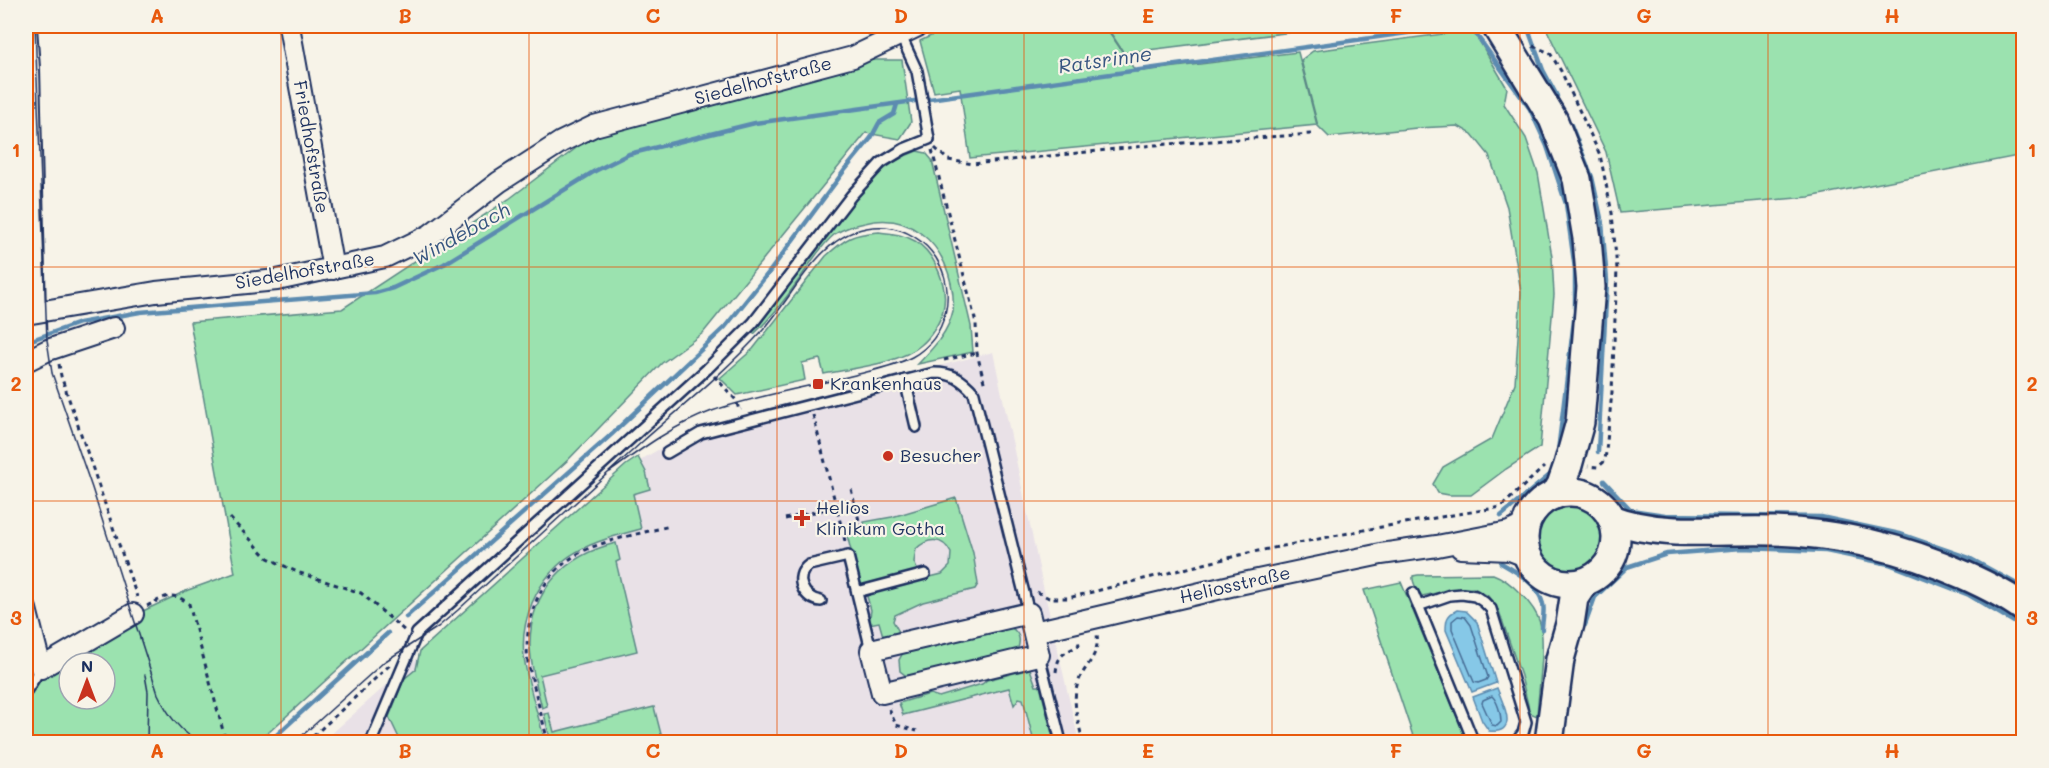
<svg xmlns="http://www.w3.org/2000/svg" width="2049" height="768" font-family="Mali,sans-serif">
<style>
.built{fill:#e9e1e7}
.green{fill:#9be2af;stroke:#5b8886;stroke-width:1.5;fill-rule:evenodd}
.water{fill:#86c8e7;stroke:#5b8bb0;stroke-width:1.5}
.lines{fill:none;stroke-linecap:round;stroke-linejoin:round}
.shore{stroke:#466c95;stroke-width:1.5}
.stream{stroke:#5b8bb0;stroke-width:4.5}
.service-casing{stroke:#1b2f5e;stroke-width:14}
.minor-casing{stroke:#1b2f5e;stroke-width:24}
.secondary-casing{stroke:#1b2f5e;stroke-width:32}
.path{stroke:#1b2f5e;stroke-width:3;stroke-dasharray:4.5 4.5;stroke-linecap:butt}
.service{stroke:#f7f3e8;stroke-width:9}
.minor{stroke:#f7f3e8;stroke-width:20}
.secondary{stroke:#f7f3e8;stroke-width:27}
.tram{stroke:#1b2f5e;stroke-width:1.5}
.grid{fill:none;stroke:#e8590c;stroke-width:1.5;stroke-opacity:0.55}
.poi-dot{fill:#c8321e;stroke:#f7f3e8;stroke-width:2}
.labels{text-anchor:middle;stroke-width:4.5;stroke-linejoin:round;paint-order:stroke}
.street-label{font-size:18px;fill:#1b2f5e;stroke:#f7f3e8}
.poi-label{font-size:18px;fill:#1b2f5e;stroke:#f7f3e8;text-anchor:start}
.water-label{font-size:20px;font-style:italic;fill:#365580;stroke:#f7f3e8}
.neatline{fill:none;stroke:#e8590c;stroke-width:2}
.grid-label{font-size:20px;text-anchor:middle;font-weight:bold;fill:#e8590c}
</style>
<rect width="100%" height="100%" fill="#f7f3e8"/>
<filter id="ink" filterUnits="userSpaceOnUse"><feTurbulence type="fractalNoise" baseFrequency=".0167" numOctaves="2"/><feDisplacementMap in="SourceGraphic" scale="12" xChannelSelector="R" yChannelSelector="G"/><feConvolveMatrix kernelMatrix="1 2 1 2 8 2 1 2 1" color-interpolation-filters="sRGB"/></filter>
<g filter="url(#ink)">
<path class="built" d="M993 352 1041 577 1079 742H322L644 458 690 431Z"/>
<g class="green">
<path d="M952 26H1105L1136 72 1298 52 1317 125 970 158 960 88 934 92 920 41Z"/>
<path d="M1106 26H1340L1124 53Z"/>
<path d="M1545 26H2023V155L1809 197 1620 213 1606 152Z"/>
<path d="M1473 30 1507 88 1504 104 1526 138 1538 173 1552 257 1554 295 1540 447 1506 469 1471 495H1449L1438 493 1433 484 1443 467 1492 439 1515 383 1521 292 1507 207 1489 155 1472 134 1458 126 1417 128 1329 137 1318 126 1301 60 1313 51Z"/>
<path d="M868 60H902L911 122 900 139 866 133 703 333 662 363 568 460 258 742H26V702L46 671 143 611 188 590 235 573 190 322 342 309 509 199 596 133ZM69 663H105V699H69Z"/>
<path d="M917 151 926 153 932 160 971 326 973 352 918 364C933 348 948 333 953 311 954 302 953 292 951 283 942 242 909 212 865 223 855 225 844 228 835 234 820 246 809 266 798 281 785 300 771 318 754 334L750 330C774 301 798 271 822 241 849 208 874 165 917 151Z"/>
<path d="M879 232C892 234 903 234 915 241 935 253 949 287 943 310 941 321 930 338 921 345 900 364 852 368 824 374L820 359 802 363 805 380 737 395 720 378 753 349 826 256C846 238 852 234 879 232Z"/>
<path d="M638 457 646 472 650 489 633 494 641 529C592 542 554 552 532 603 525 620 522 639 524 657 528 686 538 714 545 742H401L389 717 404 679 416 669 420 651 626 465Z"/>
<path d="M956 498 973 553 978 584 975 589 923 602 895 615 893 621 899 632 883 636 879 622 869 624 871 610 866 593 942 574 950 566 951 553C943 537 928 537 916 549L914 562 917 569 913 573 860 586 847 535 866 530 864 522 892 517Z"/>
<circle cx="1570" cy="539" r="40"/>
<path d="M616 543 620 560 616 562 637 651 540 675 547 706 542 708C537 687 530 665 530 644 530 590 566 555 616 543Z"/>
<path d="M1493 574C1510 580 1535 605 1540 623 1546 644 1538 693 1537 716L1530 713 1521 676 1499 611 1488 596 1474 588 1456 589 1422 596C1418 590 1412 584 1413 576L1418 575Z"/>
<path d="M1401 582 1457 717 1470 742H1415L1364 590Z"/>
<path d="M1008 626C1019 631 1022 640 1017 650L909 678 900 671 899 660 904 651Z"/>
<path d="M1030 669 1036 686H1040L1054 742H1034L1023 699 1019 698 1014 705 1009 688 903 715 899 703 930 694 939 697 982 684 987 680Z"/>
<path d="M654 707 663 742H551L544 714 549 713 554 732Z"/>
</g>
<g class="water">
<path d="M1457 610 1466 611 1477 622 1496 683 1472 692 1446 630C1446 619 1447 615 1457 610Z"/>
<path d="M1497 688C1503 704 1520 734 1489 731L1482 721 1473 697Z"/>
</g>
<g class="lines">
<g class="shore">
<path d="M1458 616 1465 617 1471 625 1488 677 1486 680 1478 683 1474 682 1452 629V621Z"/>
<path d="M1492 696C1498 702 1501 714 1501 722L1497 726 1492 725 1482 703 1483 700Z"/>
</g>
<g class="stream">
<path d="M1470 26 1530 109 1547 146 1566 204 1575 269V312L1558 451"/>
<path d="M1527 26 1543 70 1557 96"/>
<path d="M1571 125 1592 177 1602 223 1607 281 1598 452"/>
<path d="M26 342 79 323 140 312 375 293 393 288 444 264 595 171 629 154 755 123 1458 26"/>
<path d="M1604 481 1631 510 1665 515 1821 517 1900 534 1969 558 2024 588"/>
<path d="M1501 516 1551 474"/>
<path d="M1501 563C1517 572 1538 584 1543 604 1545 611 1542 621 1542 629"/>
<path d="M406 617 612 434 725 327 770 271 844 171 871 138 879 123 894 114 897 104"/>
<path d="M1585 625 1595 597 1627 567 1667 554 1742 548 1826 551 1889 564 1969 595 2024 628"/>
<path d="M269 742 388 633"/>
</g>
<defs>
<g id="service">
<path d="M905 380 916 427"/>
<path d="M667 453 701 433 934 373C952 373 962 379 974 393L1029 613"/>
<path d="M857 592 925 574"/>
<path d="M1413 593 1466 723 1472 738 1477 742"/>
<path d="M821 601C804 600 792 577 809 565L848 556 871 650"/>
<path d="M1418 606 1450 595 1462 594 1475 596 1484 602 1491 609 1526 722 1523 733 1516 742"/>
<path d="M1039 655 1061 742"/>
<path d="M26 691 41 668"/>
<path d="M371 742 417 633 707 369 753 323 851 196 881 163 904 149 929 139 917 71 900 34"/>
</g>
<g id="minor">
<path d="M289 26 333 269"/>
<path d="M26 27 29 68 35 312"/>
<path d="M26 314 156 292 277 280 385 257 430 235 499 182 561 142 594 126 853 57 918 26"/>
<path d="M26 361 48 350 114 328"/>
<path d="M1461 548 1510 550 1528 557"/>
<path d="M26 609 41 668 133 614"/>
<path d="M1029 613 1039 655 882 693 871 650Z"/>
<path d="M1034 632 1239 584 1381 554 1437 546 1509 532 1526 524"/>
</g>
<g id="secondary">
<path d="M1496 26 1553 119 1577 179 1587 238 1591 287 1580 422 1568 465 1561 485 1555 495"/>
<circle cx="1570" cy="538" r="46"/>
<path d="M1612 519C1660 538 1723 529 1774 531 1841 533 1903 548 1964 575 1984 584 2005 594 2024 608"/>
<path d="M1549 742 1560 659 1570 624 1574 598 1584 583"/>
</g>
</defs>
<use href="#service" class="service-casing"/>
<use href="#minor" class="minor-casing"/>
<use href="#secondary" class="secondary-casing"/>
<g class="path">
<path d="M1533 46 1550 53 1561 71 1600 155 1612 213 1617 269 1612 392 1605 461 1598 467 1588 466"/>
<path d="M935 148 948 160 973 164 1155 145 1311 134"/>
<path d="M932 150 976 323 977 353 985 386"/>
<path d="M944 360 977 353"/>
<path d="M59 364 61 376 137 597"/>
<path d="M714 376 736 400 739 410 741 409"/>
<path d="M813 415 846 545"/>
<path d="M230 518 268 558 297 572 361 593 406 632"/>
<path d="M785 519 835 507"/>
<path d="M843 533 861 528 851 489"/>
<path d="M1037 592 1049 598H1068L1248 553 1369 529 1501 507 1544 467"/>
<path d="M147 606C165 597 172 590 189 604L226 742"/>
<path d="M1056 672C1058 653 1064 654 1079 645L1078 640"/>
<path d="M889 709 896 725 917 731"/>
<path d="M307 742 391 664"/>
<path d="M548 742 528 663C522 611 546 562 598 545 621 537 646 532 670 526"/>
<path d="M1083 742C1079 724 1072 705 1077 686 1083 665 1100 658 1097 634"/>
</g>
<use href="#service" class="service"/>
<use href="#minor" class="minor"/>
<use href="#secondary" class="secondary"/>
<g class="tram">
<path d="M35 26 47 340 52 373 92 488 158 694C168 715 180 732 200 742"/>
<path d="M145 675 148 692 147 742"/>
<path d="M295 742 384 662 438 627 458 610C520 554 581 497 643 441 684 405 727 370 763 330 799 290 824 222 886 227 906 229 925 241 936 258 957 291 948 337 912 357 895 366 874 370 855 375 808 387 758 395 712 411 674 425 642 448 610 472"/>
</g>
</g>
</g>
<path class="grid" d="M281 26V742M529 26V742M777 26V742M1024 26V742M1272 26V742M1520 26V742M1768 26V742M26 267H2024M26 501H2024"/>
<g class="poi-dot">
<rect x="812" y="378" width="12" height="12" rx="3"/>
<circle cx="888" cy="456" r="6"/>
<path d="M799 509h6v6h6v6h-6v6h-6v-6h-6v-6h6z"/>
</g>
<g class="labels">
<g class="street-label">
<text transform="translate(763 81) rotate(-15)" y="6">Siedelhofstraße</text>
<text transform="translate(311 147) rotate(80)" y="6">Friedhofstraße</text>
<text transform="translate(305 271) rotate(-10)" y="6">Siedelhofstraße</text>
<text transform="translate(1235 585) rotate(-13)" y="6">Heliosstraße</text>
</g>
<g class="poi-label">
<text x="830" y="390">Krankenhaus</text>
<text x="900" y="462">Besucher</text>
<text x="816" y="514">Helios<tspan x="816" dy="21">Klinikum Gotha</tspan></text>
</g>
<g class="water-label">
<text transform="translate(1105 60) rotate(-8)" y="7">Ratsrinne</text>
<text transform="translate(461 234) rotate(-29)" y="7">Windebach</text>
</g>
</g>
<rect width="2049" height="768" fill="none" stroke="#f7f3e8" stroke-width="66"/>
<g transform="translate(87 681)"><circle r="28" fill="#f7f3e8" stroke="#9fa5b1" stroke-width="1.5"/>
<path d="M0-4.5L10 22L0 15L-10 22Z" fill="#c8321e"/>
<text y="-9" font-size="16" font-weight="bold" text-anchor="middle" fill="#1b2f5e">N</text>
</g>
<rect x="33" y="33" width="1983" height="702" class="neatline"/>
<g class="grid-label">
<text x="157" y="23">A</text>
<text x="405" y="23">B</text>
<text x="653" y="23">C</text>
<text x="901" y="23">D</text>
<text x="1148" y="23">E</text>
<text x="1396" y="23">F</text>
<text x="1644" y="23">G</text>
<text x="1892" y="23">H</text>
<text x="16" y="157">1</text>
<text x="2032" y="157">1</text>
<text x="16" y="391">2</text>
<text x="2032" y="391">2</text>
<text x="16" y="625">3</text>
<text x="2032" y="625">3</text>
<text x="157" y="758">A</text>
<text x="405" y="758">B</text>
<text x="653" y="758">C</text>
<text x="901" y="758">D</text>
<text x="1148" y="758">E</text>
<text x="1396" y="758">F</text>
<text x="1644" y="758">G</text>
<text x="1892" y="758">H</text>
</g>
</svg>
